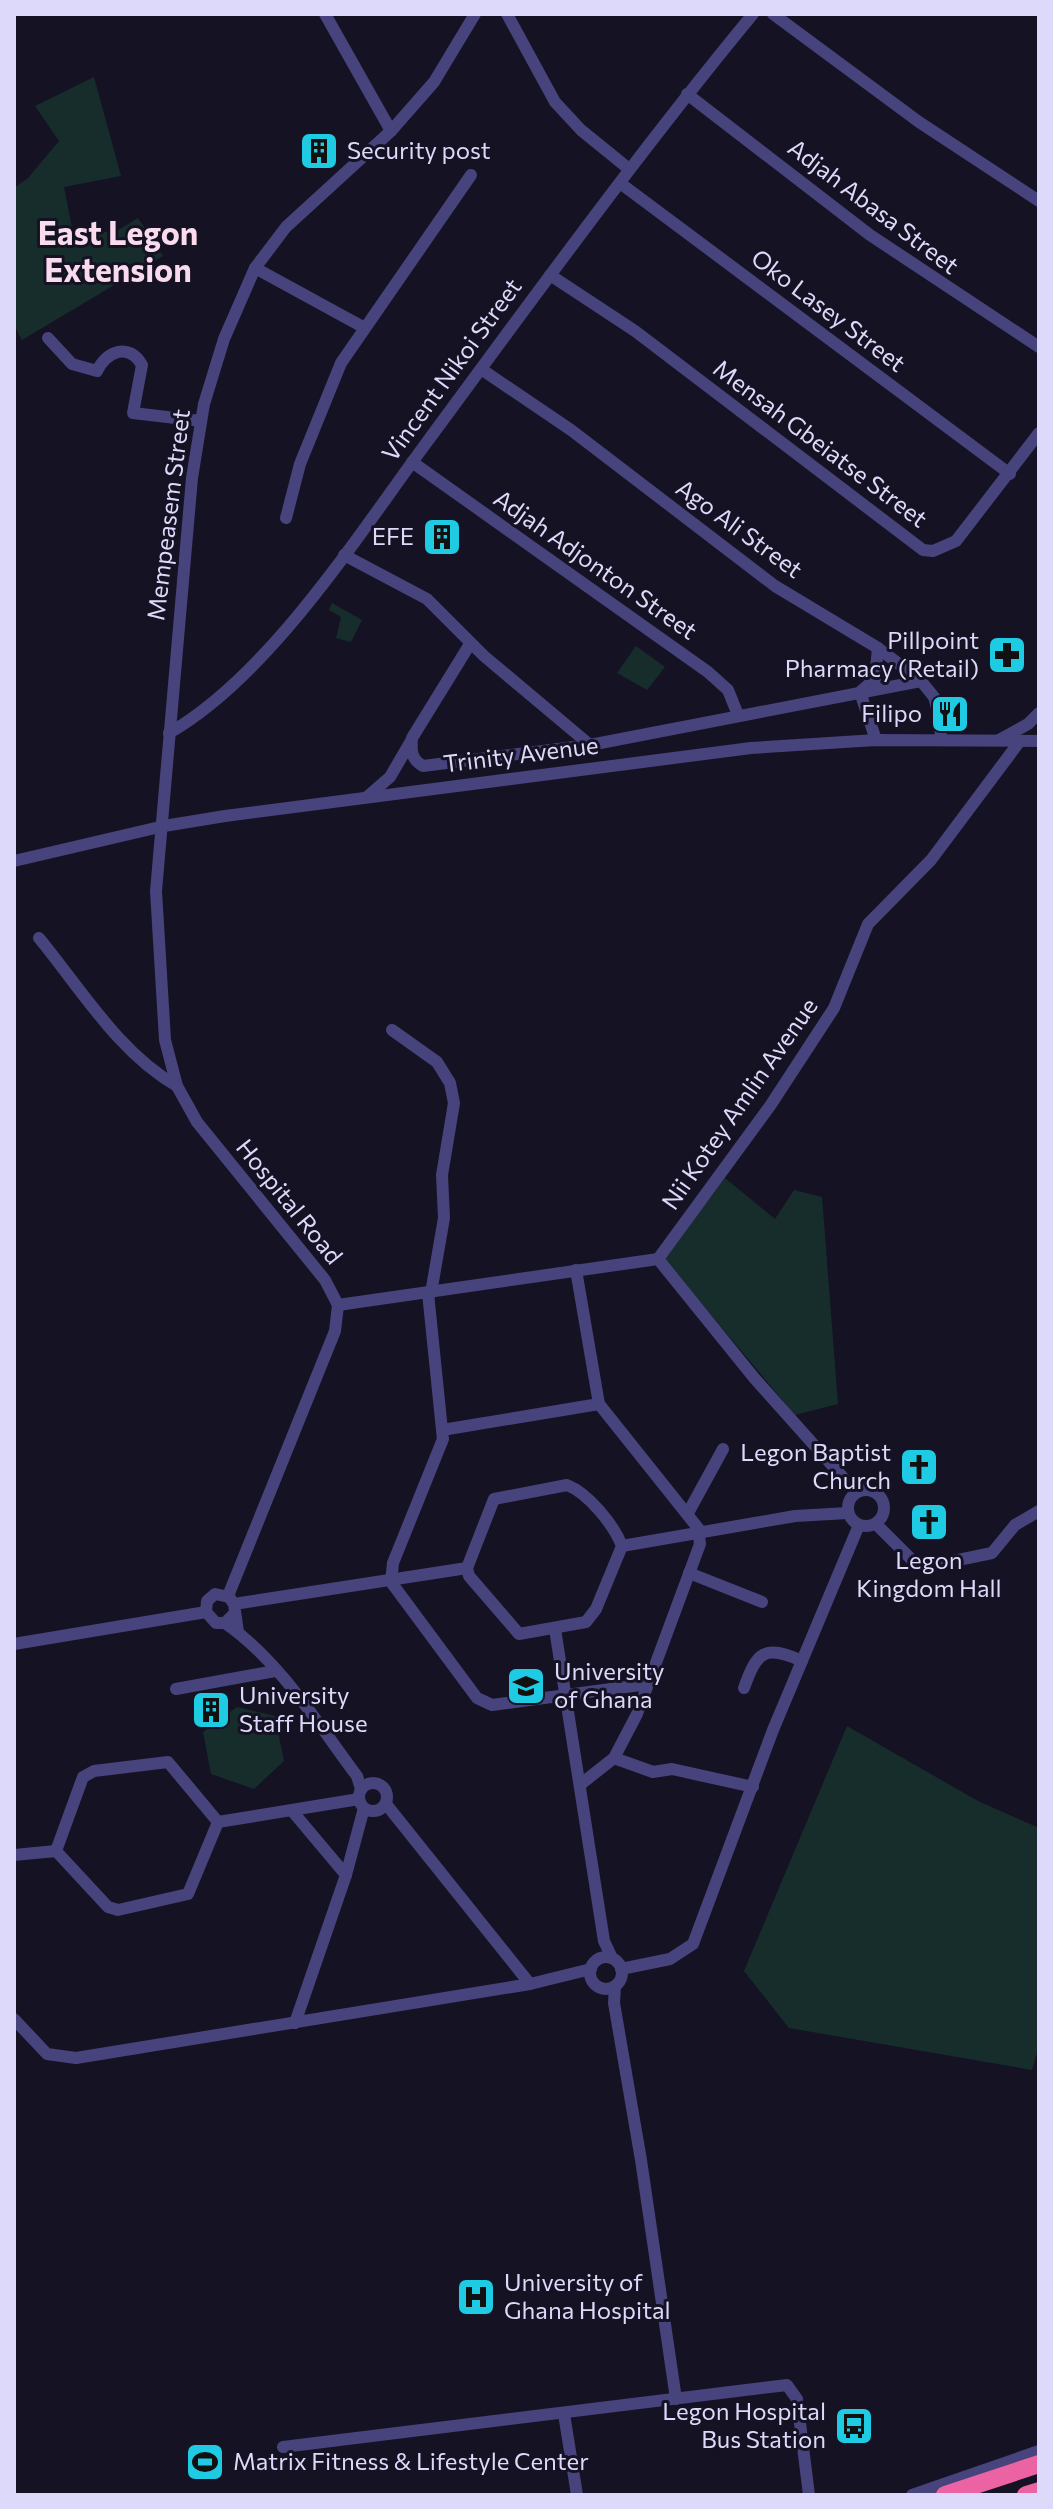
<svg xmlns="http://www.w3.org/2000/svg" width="1053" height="2509" font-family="Commissioner,sans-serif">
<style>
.green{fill:#162d2c}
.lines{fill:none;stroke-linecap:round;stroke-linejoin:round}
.minor{stroke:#46437d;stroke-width:12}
.highway{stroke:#eb63a2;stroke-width:18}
.labels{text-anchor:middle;stroke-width:6;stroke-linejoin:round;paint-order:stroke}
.poi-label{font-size:24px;fill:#ddd9fa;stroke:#151223;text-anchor:start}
.street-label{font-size:24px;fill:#ddd9fa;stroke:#151223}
.district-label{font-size:32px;font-weight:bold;fill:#fadbee;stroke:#151223}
</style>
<rect width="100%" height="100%" fill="#151223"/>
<g class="green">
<path d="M94 77 121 176 64 187 74 238 120 229 138 218 163 256 22 340 14 325V188L28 178 59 141 35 106Z"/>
<path d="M332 603 362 620 351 642 336 638 341 617 329 610Z"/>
<path d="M636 646 665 667 647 690 617 673Z"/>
<path d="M725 1178 775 1219 794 1190 822 1197 838 1404 795 1415 664 1259Z"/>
<path d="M237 1707 275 1716 284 1761 254 1789 211 1774 203 1732Z"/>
<path d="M847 1726 978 1801 1039 1828V2046L1032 2070 789 2028 744 1971Z"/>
</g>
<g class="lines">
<g class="minor">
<path d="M325 14 391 131"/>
<path d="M507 14 555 102 581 130 629 169"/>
<path d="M773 14 919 122 1039 201"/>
<path d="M687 94 870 235 1039 347"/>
<path d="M620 183 1010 474"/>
<path d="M255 268 363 327"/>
<path d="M550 275 635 331 923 550 933 551 956 541 1039 433"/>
<path d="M48 338 72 364 97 371C107 351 129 342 142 365L133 413 201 421"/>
<path d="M481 369 571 430 775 586 878 648 921 681 934 697 940 718 941 740"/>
<path d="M412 462 708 672 728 690 738 715"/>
<path d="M286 518 300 464 341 363 471 175"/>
<path d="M344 555 427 599 484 656 590 745"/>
<path d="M470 644 412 738C411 751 411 759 423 766L590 745 921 681"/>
<path d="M169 733C270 675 358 535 427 442 534 297 639 152 753 14"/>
<path d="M876 740 860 692 875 679 878 648"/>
<path d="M999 740 1028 724 1039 713"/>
<path d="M367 797 390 777 411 741"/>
<path d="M14 861 164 826 225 816 751 748 876 740 1039 741"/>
<path d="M39 938C81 989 119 1053 177 1086"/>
<path d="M392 1030 437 1062 450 1083 454 1103 442 1175 444 1218 431 1293"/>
<path d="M658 1259 770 1106 834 1008 868 924 931 860 1020 741"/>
<path d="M658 1259 755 1379 856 1492"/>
<path d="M576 1270 599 1404"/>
<path d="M428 1293 442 1430"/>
<path d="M338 1305 658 1259"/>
<path d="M567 1485C588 1493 614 1525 622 1546L596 1609 586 1622 519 1634 469 1576 467 1568 494 1499Z"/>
<circle cx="866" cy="1508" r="18"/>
<path d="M688 1513 723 1449"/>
<path d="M876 1524 915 1563 929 1566 992 1553 1015 1525 1039 1511"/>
<path d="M622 1546 795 1516 848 1513"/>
<path d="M689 1573 762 1602"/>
<path d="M228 1596 335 1331 338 1305 325 1280 197 1122 177 1086 165 1040 156 891 192 478 204 404 224 339 255 268 286 227 391 131 434 82 475 14"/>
<path d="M234 1604 467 1568"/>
<path d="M234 1614 225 1623H216L206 1612 207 1601 215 1594 229 1597 234 1604 238 1632"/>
<path d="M225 1623C279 1660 318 1724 357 1776L361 1789"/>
<path d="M555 1629 604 1941 612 1958"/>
<path d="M14 1644 206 1612"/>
<path d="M744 1688C757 1652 764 1644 802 1661"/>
<path d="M176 1689 275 1671"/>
<path d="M614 1758 653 1772 672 1769 753 1787"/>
<circle cx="373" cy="1797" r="14"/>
<path d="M581 1784 614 1758 637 1714 700 1544 698 1528 599 1404 442 1430 443 1439 393 1563 391 1582 477 1698 492 1705 648 1684"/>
<path d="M386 1804 530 1984 591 1969"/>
<path d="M293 1812 346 1875"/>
<path d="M56 1851 83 1777 94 1771 168 1762 218 1822"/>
<path d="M14 1855 56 1851 108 1907 118 1910 188 1894 218 1822 359 1799"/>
<circle cx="606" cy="1973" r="16"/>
<path d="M621 1969 670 1959 693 1944 773 1730 859 1525"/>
<path d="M615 1986 614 2003 641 2160 676 2399"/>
<path d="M14 2019 47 2054 76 2058 530 1984"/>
<path d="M295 2023 346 1875 364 1808"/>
<path d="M564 2414 577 2495"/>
<path d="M283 2447 787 2385 797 2399 809 2495"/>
<path d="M912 2495 1039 2451"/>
</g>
<g class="highway">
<path d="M945 2495 1039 2464"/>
<path d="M1026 2495 1039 2491"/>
</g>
</g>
<defs>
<symbol id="building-square" viewBox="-11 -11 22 22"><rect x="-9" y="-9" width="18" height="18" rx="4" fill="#1ecbe2" stroke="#151223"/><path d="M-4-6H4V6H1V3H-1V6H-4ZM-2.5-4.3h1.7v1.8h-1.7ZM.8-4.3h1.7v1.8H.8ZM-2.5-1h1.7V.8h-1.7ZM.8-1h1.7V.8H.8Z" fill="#111"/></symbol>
<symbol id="pharmacy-square" viewBox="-11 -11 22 22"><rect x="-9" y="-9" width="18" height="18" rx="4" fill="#1ecbe2" stroke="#151223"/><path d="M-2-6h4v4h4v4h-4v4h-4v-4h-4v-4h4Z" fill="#111"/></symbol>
<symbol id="restaurant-square" viewBox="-11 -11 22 22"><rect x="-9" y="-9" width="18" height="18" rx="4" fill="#1ecbe2" stroke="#151223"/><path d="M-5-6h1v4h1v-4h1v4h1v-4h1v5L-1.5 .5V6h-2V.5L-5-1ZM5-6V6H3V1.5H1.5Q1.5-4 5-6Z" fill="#111"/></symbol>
<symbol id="church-square" viewBox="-11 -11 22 22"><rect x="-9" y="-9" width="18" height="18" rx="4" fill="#1ecbe2" stroke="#151223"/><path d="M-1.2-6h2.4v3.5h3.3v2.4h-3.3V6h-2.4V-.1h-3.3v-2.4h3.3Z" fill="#111"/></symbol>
<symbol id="university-square" viewBox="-11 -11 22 22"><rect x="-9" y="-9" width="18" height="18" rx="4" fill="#1ecbe2" stroke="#151223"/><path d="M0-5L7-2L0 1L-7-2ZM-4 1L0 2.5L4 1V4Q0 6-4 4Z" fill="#111"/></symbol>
<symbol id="hospital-square" viewBox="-11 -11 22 22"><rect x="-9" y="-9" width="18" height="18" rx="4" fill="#1ecbe2" stroke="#151223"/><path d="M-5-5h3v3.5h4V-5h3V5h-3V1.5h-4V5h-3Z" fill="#111"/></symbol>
<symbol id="bus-square" viewBox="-11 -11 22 22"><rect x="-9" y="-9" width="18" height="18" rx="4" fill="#1ecbe2" stroke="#151223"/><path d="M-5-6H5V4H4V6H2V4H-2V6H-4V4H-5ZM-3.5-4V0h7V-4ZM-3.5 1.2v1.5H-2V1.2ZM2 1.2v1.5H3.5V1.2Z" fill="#111"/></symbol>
<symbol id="stadium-square" viewBox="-11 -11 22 22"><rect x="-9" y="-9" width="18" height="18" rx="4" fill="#1ecbe2" stroke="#151223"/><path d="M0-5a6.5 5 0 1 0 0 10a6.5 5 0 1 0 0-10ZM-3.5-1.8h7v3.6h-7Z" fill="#111"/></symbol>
</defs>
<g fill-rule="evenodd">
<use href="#building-square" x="297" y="129" width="44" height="44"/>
<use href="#building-square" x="420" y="515" width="44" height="44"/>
<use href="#pharmacy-square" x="985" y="633" width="44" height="44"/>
<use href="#restaurant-square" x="928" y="692" width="44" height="44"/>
<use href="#church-square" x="897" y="1445" width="44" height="44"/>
<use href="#church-square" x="907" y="1500" width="44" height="44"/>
<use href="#university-square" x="504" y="1664" width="44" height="44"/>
<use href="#building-square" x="189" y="1688" width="44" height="44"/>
<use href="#hospital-square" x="454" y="2275" width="44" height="44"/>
<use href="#bus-square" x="832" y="2404" width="44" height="44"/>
<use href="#stadium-square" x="183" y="2440" width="44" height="44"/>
</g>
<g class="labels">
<g class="poi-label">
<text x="347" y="159">Security post</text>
<text x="414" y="545" text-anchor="end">EFE</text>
<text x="979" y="649" text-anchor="end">Pillpoint<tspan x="979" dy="28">Pharmacy (Retail)</tspan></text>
<text x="922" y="722" text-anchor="end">Filipo</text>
<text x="891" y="1461" text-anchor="end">Legon Baptist<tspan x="891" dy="28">Church</tspan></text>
<text x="929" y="1569" text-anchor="middle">Legon<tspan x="929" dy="28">Kingdom Hall</tspan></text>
<text x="554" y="1680">University<tspan x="554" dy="28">of Ghana</tspan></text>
<text x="239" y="1704">University<tspan x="239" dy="28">Staff House</tspan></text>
<text x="504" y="2291">University of<tspan x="504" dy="28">Ghana Hospital</tspan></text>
<text x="826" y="2420" text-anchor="end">Legon Hospital<tspan x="826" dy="28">Bus Station</tspan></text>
<text x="233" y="2470">Matrix Fitness &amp; Lifestyle Center</text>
</g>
<g class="street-label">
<text transform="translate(873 207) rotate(37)" y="8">Adjah Abasa Street</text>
<text transform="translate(828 311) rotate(37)" y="8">Oko Lasey Street</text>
<text transform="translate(452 370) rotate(-54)" y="8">Vincent Nikoi Street</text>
<text transform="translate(820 444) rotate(37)" y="8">Mensah Gbeiatse Street</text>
<text transform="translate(169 515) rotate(-83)" y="8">Mempeasem Street</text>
<text transform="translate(739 529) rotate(36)" y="8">Ago Ali Street</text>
<text transform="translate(595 565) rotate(35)" y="8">Adjah Adjonton Street</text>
<text transform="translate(521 755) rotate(-7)" y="8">Trinity Avenue</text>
<text transform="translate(740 1104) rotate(-55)" y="8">Nii Kotey Amlin Avenue</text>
<text transform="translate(289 1202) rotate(51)" y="8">Hospital Road</text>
</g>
<g class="district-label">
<text x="118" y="245">East Legon<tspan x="118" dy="37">Extension</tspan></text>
</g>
</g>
<rect width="1053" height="2509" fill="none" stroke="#ddd9fa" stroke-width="32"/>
</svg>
